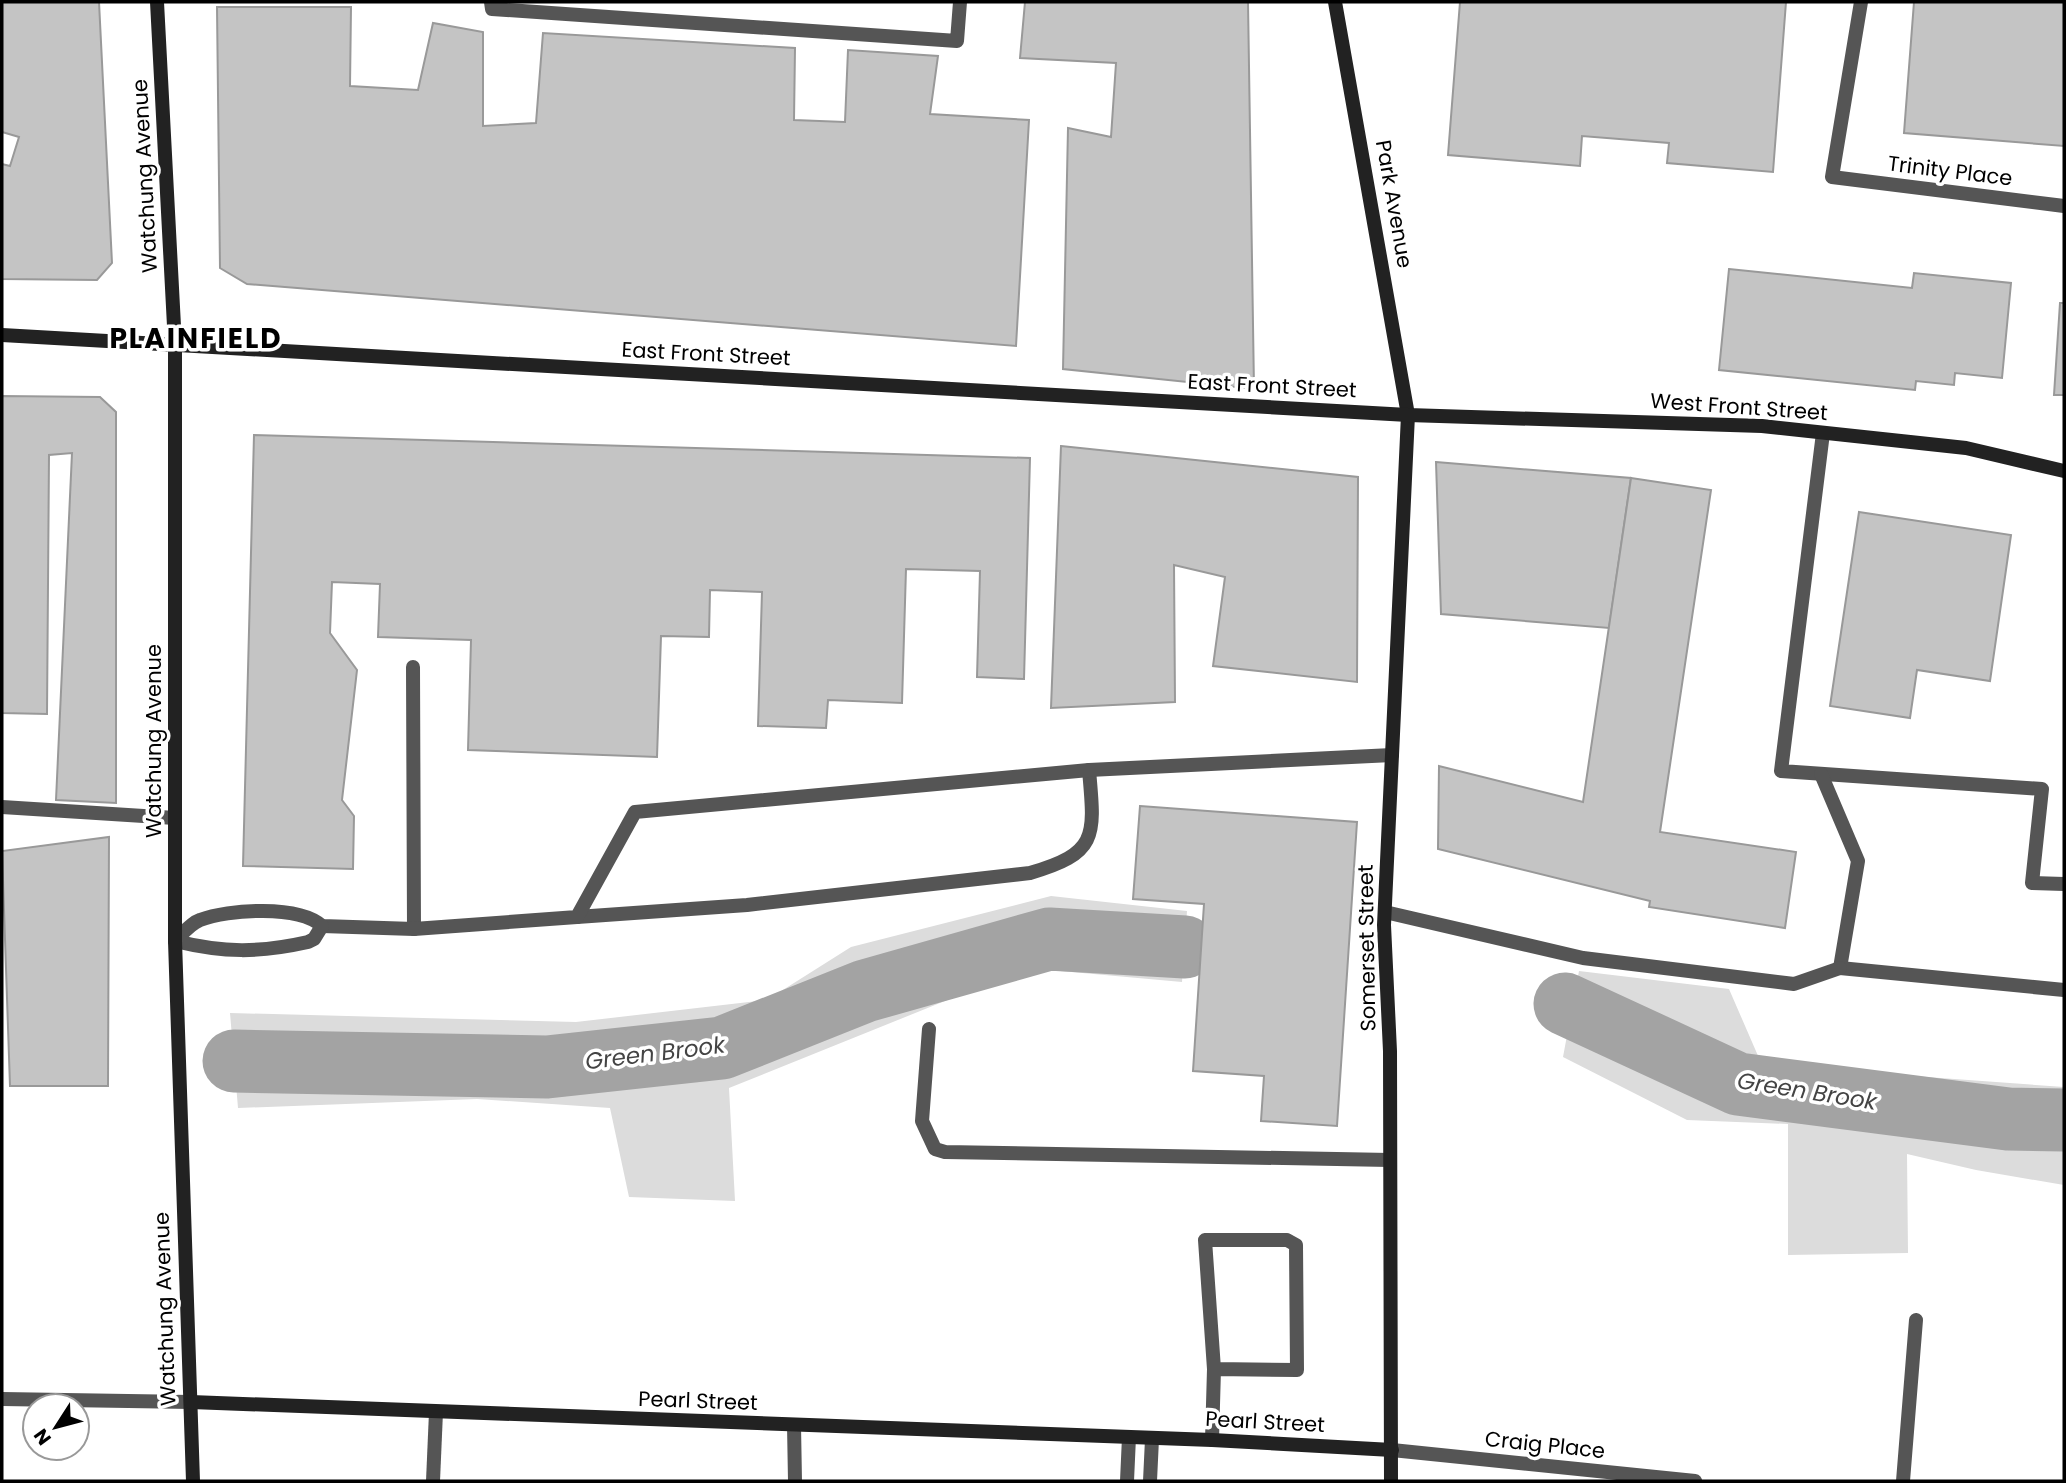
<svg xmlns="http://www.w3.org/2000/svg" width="2066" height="1483" font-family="Poppins,sans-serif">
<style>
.green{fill:#dcdcdc}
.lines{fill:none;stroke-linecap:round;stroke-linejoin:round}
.river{stroke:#a3a3a3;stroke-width:63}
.building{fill:#c4c4c4;stroke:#999;stroke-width:2}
.lane{stroke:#555;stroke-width:14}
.street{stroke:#555;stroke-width:14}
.secondary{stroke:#222;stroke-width:14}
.labels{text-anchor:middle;stroke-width:7;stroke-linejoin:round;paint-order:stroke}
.street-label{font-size:21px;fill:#000;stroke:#fff}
.water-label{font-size:23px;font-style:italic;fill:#444;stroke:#fff}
.district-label{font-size:28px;font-weight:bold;letter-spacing:2px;fill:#000;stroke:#fff}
</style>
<rect width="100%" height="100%" fill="#fff"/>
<g class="green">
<path d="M1051 896 1187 911 1182 982 1027 968 729 1088 735 1201 629 1197 610 1108 477 1099 238 1108 230 1013 576 1022 767 1000 851 947Z"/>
<path d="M1579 971 1729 989 1762 1065 2064 1087V1185L1976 1170 1907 1154 1908 1253 1788 1255V1124L1687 1120 1563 1057Z"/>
</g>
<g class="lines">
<g class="river">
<path d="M1565 1004 1738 1084 2008 1119 2064 1120"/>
<path d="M234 1061 547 1067 722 1048 865 991 1049 939 1185 947"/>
</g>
</g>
<g class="building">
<path d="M2 2H99L112 263 97 280 2 279V164L10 166 19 137 2 132Z"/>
<path d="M1025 2H1248L1254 389 1063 369 1068 128 1111 137 1116 63 1020 58Z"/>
<path d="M1460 2H1786L1773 172 1667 163 1669 143 1582 136 1580 166 1448 155Z"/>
<path d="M1914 2H2064V146L1904 133Z"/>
<path d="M217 7H351L350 86 418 90 433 23 483 32V126L536 123 543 33 795 48 794 120 845 122 848 50 938 56 930 114 1029 120 1016 346 247 284 220 268Z"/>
<path d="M1729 269 1912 288 1914 273 2011 283 2002 378 1955 373 1954 385 1916 381 1915 390 1719 370Z"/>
<path d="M2060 303H2064V395H2054Z"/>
<path d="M2 396 100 397 116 412V803L56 800 72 453 49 455 47 714 2 713Z"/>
<path d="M254 435 1030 458 1024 679 977 677 980 571 906 569 902 703 828 700 826 728 758 726 762 592 710 590 709 637 661 636 657 757 468 750 471 640 378 637 380 584 332 582 330 633 357 670 342 800 354 816 353 869 243 866Z"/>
<path d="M1061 446 1358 477 1357 682 1213 666 1225 577 1174 565 1175 702 1051 708Z"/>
<path d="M1436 462 1631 478 1609 628 1441 614Z"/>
<path d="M1631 478 1711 490 1660 832 1796 852 1785 928 1649 907 1650 901 1438 849 1439 766 1583 802Z"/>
<path d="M1859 512 2011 535 1990 681 1917 670 1910 718 1830 706Z"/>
<path d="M1140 806 1357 822 1337 1126 1261 1121 1264 1076 1193 1071 1204 904 1133 899Z"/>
<path d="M109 837 108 1086H10L2 851Z"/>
</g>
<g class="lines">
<g class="lane">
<path d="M491 2 492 9 957 41 960 2"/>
<path d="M1823 433 1781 771 2042 789 2032 883 2064 884"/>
<path d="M413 667 414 929"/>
<path d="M1821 774 1858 861 1840 968 2064 990"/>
<path d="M2 807 175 818"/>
<path d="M1385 912 1583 958 1794 984 1840 968"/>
<path d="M577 917 747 905 1030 873C1098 853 1095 837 1089 770"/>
<path d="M175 941C182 934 191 923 200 920 228 909 299 905 322 926L414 929 577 917 635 812 1089 770 1392 755"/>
<path d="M175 941C224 953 259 953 308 942L314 939 322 926"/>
<path d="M929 1029 922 1121 935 1149 945 1152 1390 1160"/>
<path d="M794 1425 795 1481"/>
<path d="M1212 1440 1214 1369 1205 1240H1287L1296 1245 1297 1370 1214 1369"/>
<path d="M1127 1481 1129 1437"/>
<path d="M1150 1481 1152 1439"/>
<path d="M1903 1481 1916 1320"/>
</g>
<g class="street">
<path d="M1861 2 1832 177 2064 206"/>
<path d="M2 1399 191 1402"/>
<path d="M1392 1450 1695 1481"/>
<path d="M433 1481 436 1412"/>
</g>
<g class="secondary">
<path d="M157 2 175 345V941L193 1481"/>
<path d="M1335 2 1408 415 1384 925 1390 1051 1391 1481"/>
<path d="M2 335 1408 415 1762 426 1966 448 2064 471"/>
<path d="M191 1402 1212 1440 1392 1450"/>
</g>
</g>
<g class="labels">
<g class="street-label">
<text transform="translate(1950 171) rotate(7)" y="7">Trinity Place</text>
<text transform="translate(145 176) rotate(-93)" y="7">Watchung Avenue</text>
<text transform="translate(1394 204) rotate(80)" y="7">Park Avenue</text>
<text transform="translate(706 354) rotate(3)" y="7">East Front Street</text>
<text transform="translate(1272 386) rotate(3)" y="7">East Front Street</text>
<text transform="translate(1739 407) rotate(4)" y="7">West Front Street</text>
<text transform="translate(154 741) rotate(-90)" y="7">Watchung Avenue</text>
<text transform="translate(1367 948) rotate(-91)" y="7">Somerset Street</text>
<text transform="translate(165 1309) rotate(-92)" y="7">Watchung Avenue</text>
<text transform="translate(698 1401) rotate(2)" y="7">Pearl Street</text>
<text transform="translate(1265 1422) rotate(3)" y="7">Pearl Street</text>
<text transform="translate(1545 1445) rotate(6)" y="7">Craig Place</text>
</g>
<g class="water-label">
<text transform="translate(655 1053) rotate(-7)" y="8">Green Brook</text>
<text transform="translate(1807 1091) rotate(9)" y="8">Green Brook</text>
</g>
<g class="district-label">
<text x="196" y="348">PLAINFIELD</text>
</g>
</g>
<rect width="2066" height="1483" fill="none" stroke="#000000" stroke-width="7"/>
<g transform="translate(56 1427) rotate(234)"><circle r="33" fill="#ffffff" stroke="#999999" stroke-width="2"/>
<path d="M0-5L12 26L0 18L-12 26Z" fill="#000000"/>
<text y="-10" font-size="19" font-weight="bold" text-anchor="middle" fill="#000000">N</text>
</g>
</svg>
